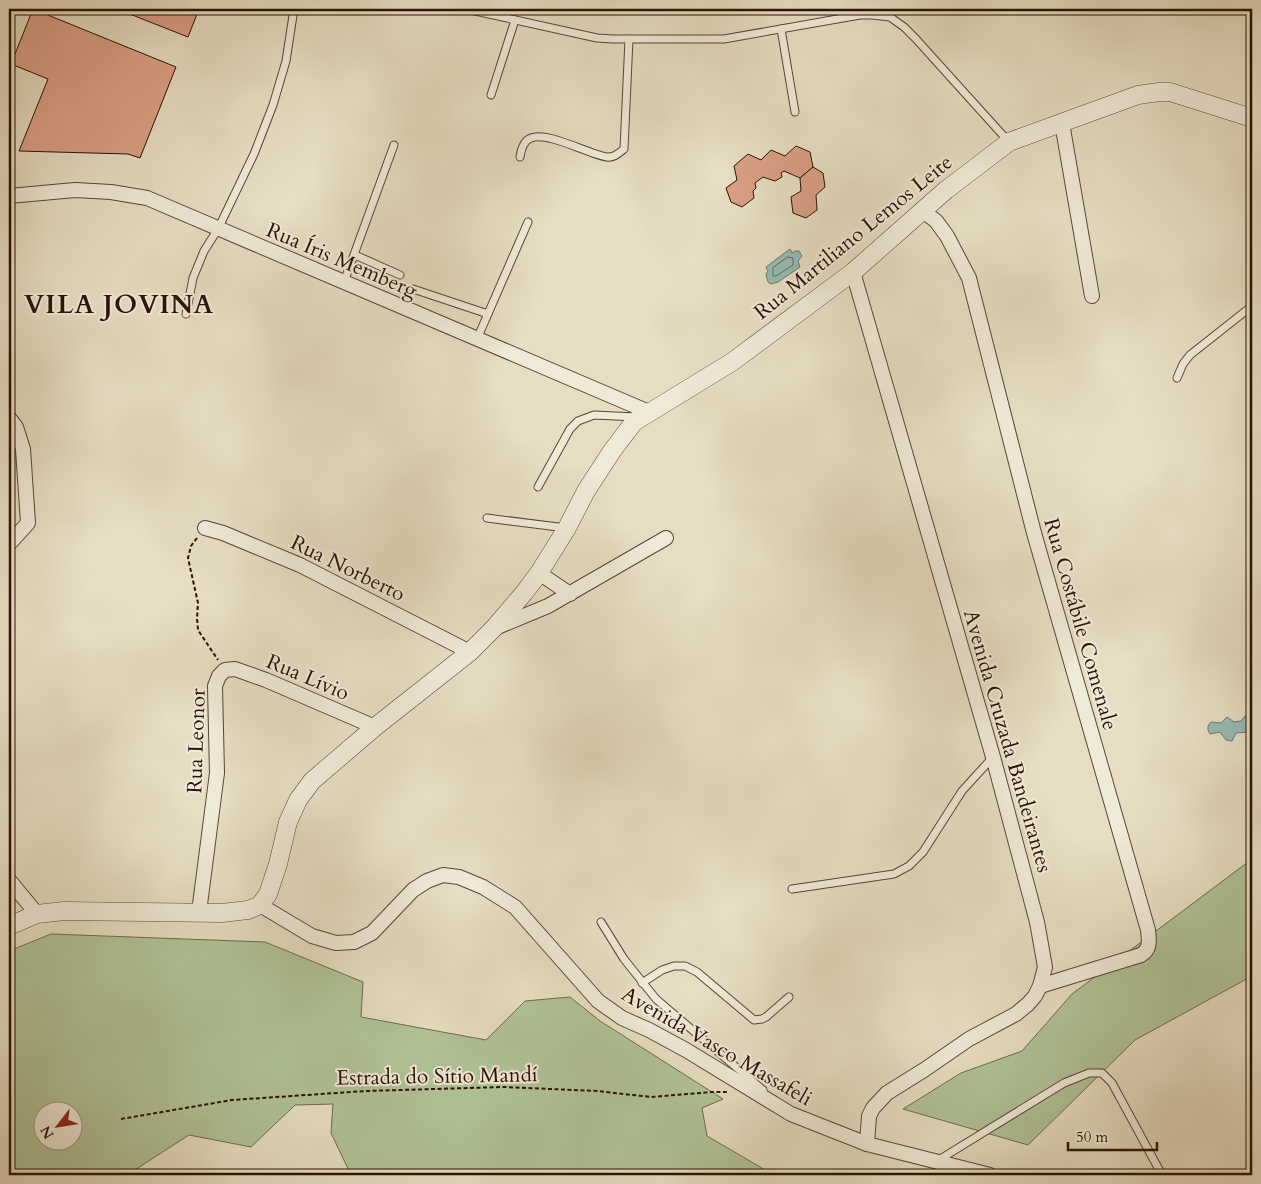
<svg xmlns="http://www.w3.org/2000/svg" width="1261" height="1184" font-family="Cardo,serif">
<style>
.green{fill:#b0c297;stroke:#6e6a4e;fill-rule:evenodd}
.water{fill:#96bbb4;stroke:#6b776e}
.lines{fill:none;stroke-linecap:round;stroke-linejoin:round}
.shore{stroke:#60665d;stroke-width:1}
.building{fill:#da9f84;stroke:#2b1106}
.service-casing{stroke:#5a4435;stroke-width:9}
.minor-casing{stroke:#5a4435;stroke-width:16}
.tertiary-casing{stroke:#5a4435;stroke-width:19}
.path{stroke:#2b1106;stroke-width:2;stroke-dasharray:4 2.5;stroke-linecap:butt}
.service{stroke:#efe9d7;stroke-width:7}
.minor{stroke:#efe9d7;stroke-width:14}
.tertiary{stroke:#efe9d7;stroke-width:18}
.labels{text-anchor:middle;stroke-width:4;stroke-linejoin:round;paint-order:stroke}
.street-label{font-size:21px;fill:#2b1106;stroke:#efe9d7}
.district-label{font-size:26px;font-weight:bold;letter-spacing:1px;fill:#2b1106;stroke:#efe9d7}
</style>
<rect width="100%" height="100%" fill="#e6ddc2"/>
<filter id="stains"><feTurbulence type="fractalNoise" baseFrequency=".004" numOctaves="4"/><feColorMatrix values="0 0 0 0 .2 0 0 0 0 .09 0 0 0 0 .02 0 0 0 .5 -.17"/></filter>
<radialGradient id="worn" r=".72"><stop offset=".6" stop-color="#630" stop-opacity="0"/><stop offset="1" stop-color="#630" stop-opacity=".3"/></radialGradient>
<g class="green">
<path d="M1252 859V976L1135 1040 1028 1145 903 1109 961 1073 1022 1051 1072 994Z"/>
<path d="M51 934 265 942 363 982 361 1017 486 1040 525 1001 570 997 600 1021 723 1099 702 1108 707 1136 774 1175H351L331 1133 333 1104 295 1105 251 1147 189 1135 127 1175H9V951ZM42 1112H72V1142H42Z"/>
</g>
<g class="water">
<path d="M790 249 792 253 795 251H799L802 256 798 261 800 267 778 282 771 284 768 282 766 274 768 271 766 267Z"/>
<path d="M1245 716 1252 719V729L1249 732 1236 733 1232 741 1226 740 1220 732 1210 734C1207 729 1207 726 1211 722L1221 723 1227 717 1234 722 1241 721Z"/>
</g>
<g class="lines">
<path class="shore" d="M788 257 793 258V265L776 276H773V268Z"/>
</g>
<g class="building">
<path d="M33 9 176 67 140 158 128 154 19 151 48 79 11 64Z"/>
<path d="M117 9H199L188 37Z"/>
<path d="M796 146 810 152 813 167 800 178 784 171 781 173 782 177 775 181 763 177 755 183 756 188 753 191 754 198 742 207 731 202 726 188 737 180 734 166 748 154 761 160 771 150 785 156Z"/>
<path d="M813 167 823 173 825 187 816 195 817 210 806 218 793 213 791 197 801 191 800 178Z"/>
</g>
<g class="lines">
<defs>
<g id="service">
<path d="M466 9 597 38 613 39H724L860 15H872L890 17 904 27 916 39 1009 142"/>
<path d="M781 29 795 112"/>
<path d="M491 95 515 20"/>
<path d="M520 157C521 150 523 141 531 138 548 131 590 155 607 157 614 158 619 153 624 149L629 39"/>
<path d="M355 255 400 275"/>
<path d="M344 282 394 145"/>
<path d="M413 289 488 314"/>
<path d="M186 314 193 278 204 251 218 229 254 154 273 105 286 61 294 9"/>
<path d="M477 339 528 222"/>
<path d="M1177 378 1183 364 1190 355 1252 306"/>
<path d="M538 487 570 429 578 421 594 415 636 417"/>
<path d="M487 518 566 528"/>
<path d="M792 889 894 874 909 866 923 852 962 791 993 757"/>
<path d="M601 922 624 959 656 999 763 1090"/>
<path d="M642 983 662 970 674 966H685L697 972 754 1020 762 1019 766 1017 789 997"/>
<path d="M937 1161 1064 1083 1089 1073H1102L1112 1083 1162 1175"/>
</g>
<g id="minor">
<path d="M1062 123 1092 296"/>
<path d="M9 196 75 190 111 192 147 198 649 412"/>
<path d="M923 211 936 221 947 236 969 278 1034 533 1148 930C1149 940 1151 949 1141 955L1040 986"/>
<path d="M853 272 993 757 1037 922 1045 967 1040 986 1035 996 1028 1004 1016 1014 969 1039 924 1070 887 1093 873 1108 869 1116 867 1144"/>
<path d="M9 418 16 427 23 449 28 523 9 544"/>
<path d="M205 528 223 533 300 565 470 652"/>
<path d="M539 573 570 594"/>
<path d="M495 628 548 606 666 538"/>
<path d="M9 880 37 914"/>
<path d="M260 905 312 936 336 943 354 942 372 933 413 890 427 881 443 875 459 877 483 887 515 907 598 1001 622 1018 649 1030 686 1050 791 1114 867 1144 990 1175"/>
<path d="M199 912 217 773 215 686 219 676 225 670 235 669 266 680 375 727"/>
</g>
<path id="tertiary" d="M9 926 37 914 64 911 222 913 248 910 260 905 268 894 278 864 288 822 298 800 312 781 375 727 470 652 494 628 524 593 539 573 567 528 586 491 612 451 634 422 732 362 853 272 946 190 1009 142 1138 95 1159 92H1170L1252 118"/>
</defs>
<use href="#service" class="service-casing"/>
<use href="#minor" class="minor-casing"/>
<use href="#tertiary" class="tertiary-casing"/>
<g class="path">
<path d="M197 538 191 546 188 558 198 603 197 618 198 630 218 660"/>
<path d="M121 1119 232 1100 366 1091 504 1087 597 1091 651 1097 712 1092H729"/>
</g>
<use href="#service" class="service"/>
<use href="#minor" class="minor"/>
<use href="#tertiary" class="tertiary"/>
</g>
<g class="labels">
<g class="street-label">
<text transform="translate(853 237) rotate(-39)" y="7">Rua Martiliano Lemos Leite</text>
<text transform="translate(342 260) rotate(23)" y="7">Rua Íris Memberg</text>
<text transform="translate(348 568) rotate(26)" y="7">Rua Norberto</text>
<text transform="translate(1081 624) rotate(74)" y="7">Rua Costábile Comenale</text>
<text transform="translate(308 677) rotate(23)" y="7">Rua Lívio</text>
<text transform="translate(196 741) rotate(-88)" y="7">Rua Leonor</text>
<text transform="translate(1008 741) rotate(74)" y="7">Avenida Cruzada Bandeirantes</text>
<text transform="translate(717 1046) rotate(30)" y="7">Avenida Vasco Massafeli</text>
<text transform="translate(437 1076) rotate(-1)" y="7">Estrada do Sítio Mandí</text>
</g>
<g class="district-label">
<text x="119" y="313">VILA JOVINA</text>
</g>
</g>
<rect width="1261" height="1184" fill="none" stroke="#e6ddc2" stroke-width="30"/>
<rect x="10" y="10" width="1241" height="1164" fill="none" stroke="#2b1106" stroke-width="2.5"/>
<rect x="15" y="15" width="1231" height="1154" fill="none" stroke="#2b1106"/>
<g transform="translate(58 1126) rotate(239)"><circle r="24" fill="#efe9d7" stroke="#a19383"/>
<path d="M0-4L9 19L0 12L-9 19Z" fill="#8f2418"/>
<text y="-8" font-size="14" font-weight="bold" text-anchor="middle" fill="#2b1106">N</text>
</g>
<path d="M1068 1142v8h89v-8" fill="none" stroke="#2b1106" stroke-width="2.5"/>
<text x="1076" y="1142" font-size="15" fill="#2b1106" stroke="#efe9d7" stroke-width="4" paint-order="stroke">50 m</text>
<rect width="100%" height="100%" filter="url(#stains)"/>
<rect width="100%" height="100%" fill="url(#worn)"/>
</svg>
